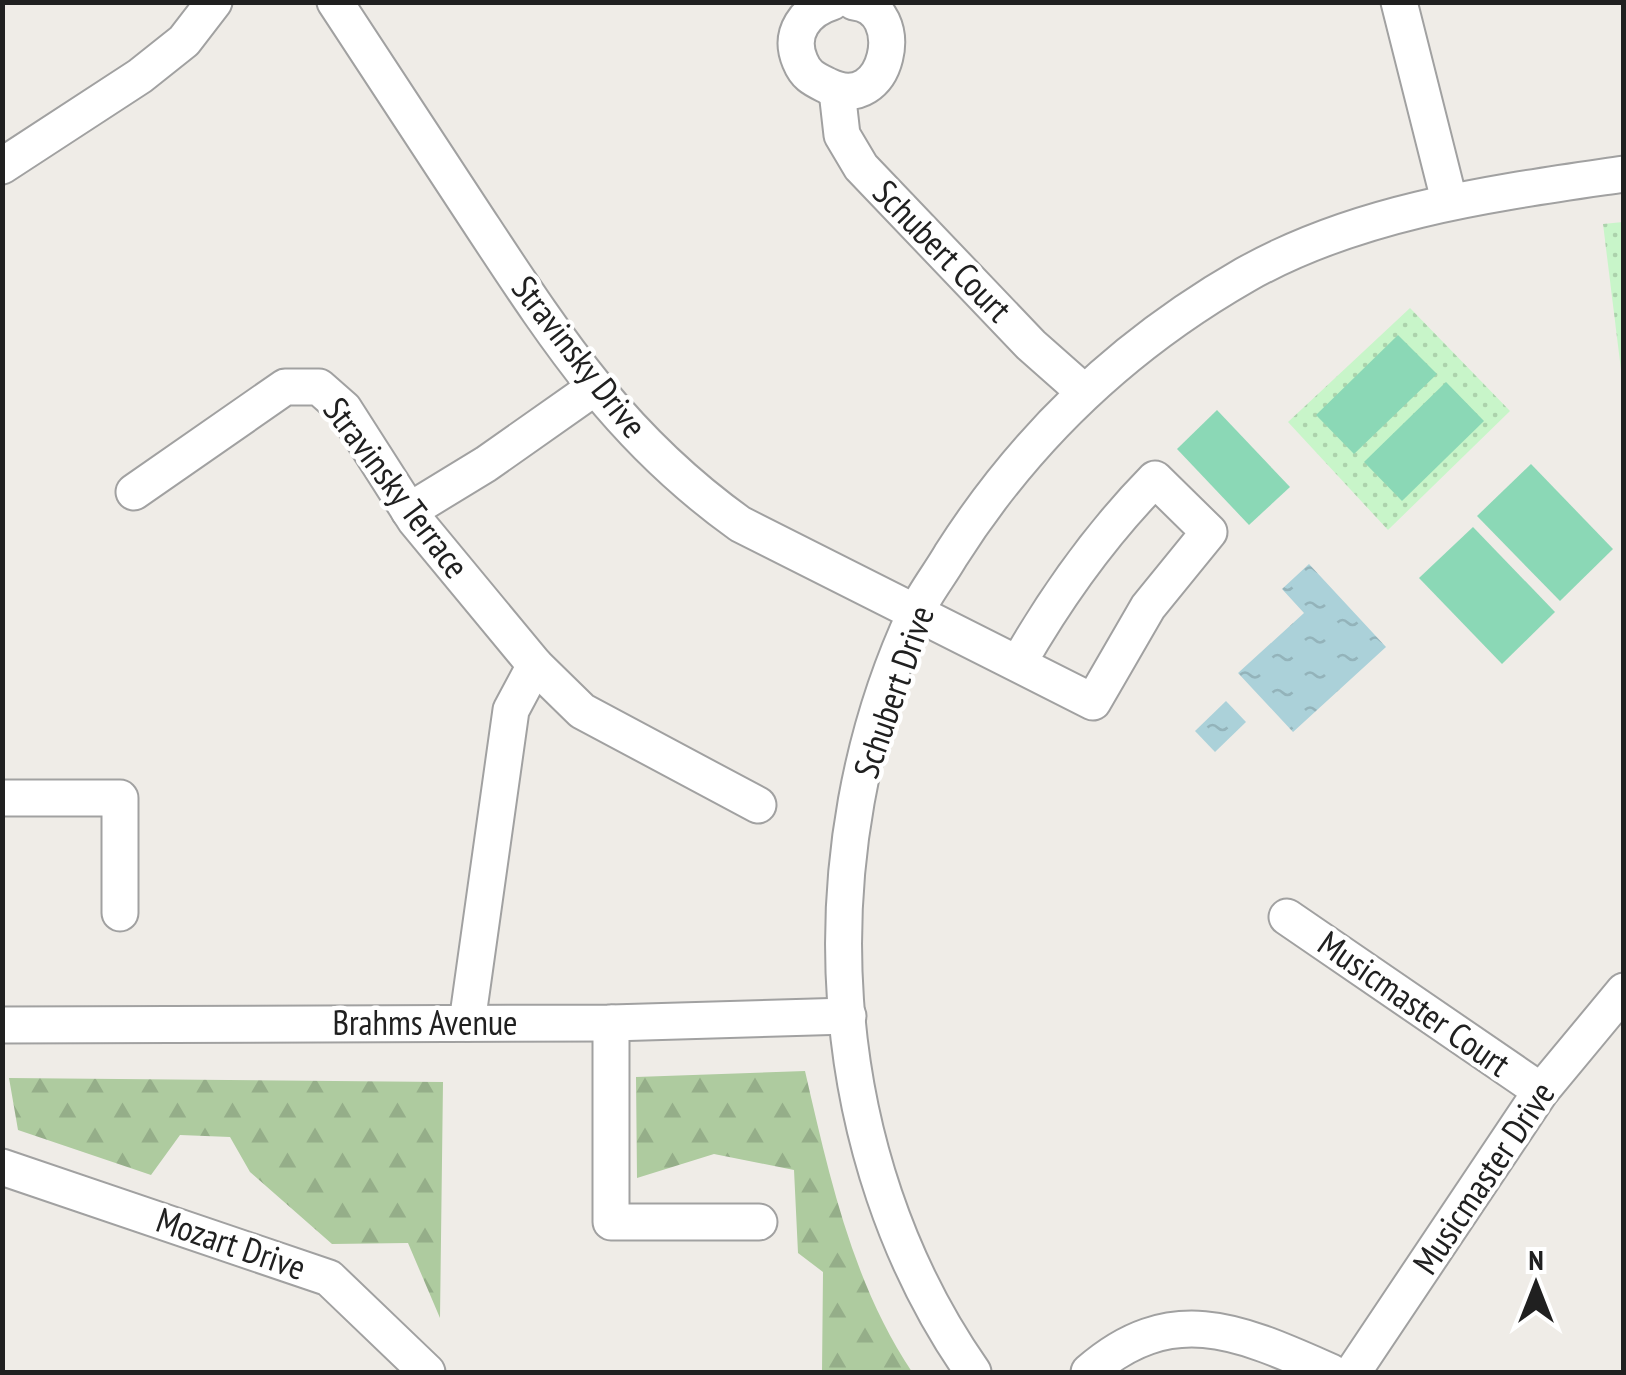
<svg xmlns="http://www.w3.org/2000/svg" width="1626" height="1375" font-family="'PT Sans Narrow',sans-serif">
<style>
.forest{fill:url(#forest-firs)}
.park{fill:url(#park-dots)}
.pitch{fill:#8bd8b6}
.water{fill:url(#water-ripples)}
.lines{fill:none;stroke-linecap:round;stroke-linejoin:round}
.minor-casing{stroke:#a1a1a1;stroke-width:39}
.minor{stroke:#fff;stroke-width:35}
.labels{text-anchor:middle;stroke-width:9;stroke-linejoin:round;paint-order:stroke}
.street-label{font-size:35px;fill:#202020;stroke:#fff}
</style>
<defs>
<pattern id="forest-firs" width="22" height="20" patternUnits="userSpaceOnUse" patternTransform="scale(2.5)"><rect width="22" height="20" fill="#aecb9f"/><path d="M5 1l3.5 6h-7zM16 11l3.5 6h-7z" fill="#95ae89"/></pattern>
<pattern id="park-dots" width="8" height="8" patternUnits="userSpaceOnUse" patternTransform="scale(2.5)"><rect width="8" height="8" fill="#c8f5c9"/><path d="M2 2h.1M6 6h.1" fill="none" stroke="#acd2ac" stroke-width="1.8" stroke-linecap="round"/></pattern>
<pattern id="water-ripples" width="26" height="14" patternUnits="userSpaceOnUse" patternTransform="scale(2.5)"><rect width="26" height="14" fill="#abd1d9"/><path d="M2 4q2-2 4 0t4 0M15 11q2-2 4 0t4 0" fill="none" stroke="#93b3ba"/></pattern>
</defs>
<rect width="100%" height="100%" fill="#efece7"/>
<g class="forest">
<path d="M805 1071C829 1175 852 1282 912 1372H822L823 1272 798 1253 794 1170 714 1154 637 1178 636 1077Z"/>
<path d="M9 1078 443 1082 440 1318 408 1243 332 1244 250 1172 230 1137 180 1135 151 1175 18 1130Z"/>
</g>
<g class="park">
<path d="M1623 222H1624L1623 386 1603 224Z"/>
<path d="M1410 308 1510 411 1388 530 1288 422Z"/>
</g>
<g class="pitch">
<path d="M1398 335 1437 374 1354 454 1316 415Z"/>
<path d="M1446 382 1484 421 1402 501 1364 462Z"/>
<path d="M1217 410 1290 487 1249 525 1177 449Z"/>
<path d="M1531 464 1613 549 1560 601 1477 516Z"/>
<path d="M1473 527 1555 612 1502 664 1419 578Z"/>
</g>
<g class="water">
<path d="M1309 564 1386 647 1293 732 1238 673 1304 613 1282 589Z"/>
<path d="M1226 701 1246 722 1215 752 1195 731Z"/>
</g>
<g class="lines">
<defs>
<g id="minor">
<path d="M335 2C383 75 430 147 478 220 557 340 620 438 740 524L1093 702 1148 607 1209 532 1155 479C1100 535 1058 594 1019 662"/>
<path d="M832 2C806 10 788 33 800 61 806 76 814 79 828 86 889 116 910 7 854 2"/>
<path d="M1399 2 1449 200"/>
<path d="M837 91 842 135 861 167 1031 345 1083 391"/>
<path d="M2 166 140 76 184 41 214 2"/>
<path d="M134 492 285 387H319L344 409 415 520 535 665 511 710 467 1023"/>
<path d="M409 511 486 464 594 388"/>
<path d="M535 665 582 711 758 805"/>
<path d="M2 798H120V913"/>
<path d="M1287 917 1541 1091"/>
<path d="M611 1023V1222H759"/>
<path d="M2 1025 611 1023 848 1016"/>
<path d="M2 1167 329 1278 427 1372"/>
<path d="M973 1372C821 1155 804 851 916 612 925 593 940 574 951 555 1026 437 1123 345 1245 275 1360 210 1495 193 1624 174"/>
<path d="M1089 1372C1173 1299 1242 1333 1331 1372"/>
<path d="M1353 1372 1541 1091 1624 991"/>
</g>
</defs>
<use href="#minor" class="minor-casing"/>
<use href="#minor" class="minor"/>
</g>
<g class="labels">
<g class="street-label">
<text transform="translate(942 251) rotate(46)" y="12">Schubert Court</text>
<text transform="translate(579 357) rotate(52)" y="12">Stravinsky Drive</text>
<text transform="translate(396 488) rotate(53)" y="12">Stravinsky Terrace</text>
<text transform="translate(894 692) rotate(-71)" y="12">Schubert Drive</text>
<text transform="translate(1414 1004) rotate(35)" y="12">Musicmaster Court</text>
<text x="425" y="1035">Brahms Avenue</text>
<text transform="translate(1484 1178) rotate(-56)" y="12">Musicmaster Drive</text>
<text transform="translate(231 1244) rotate(19)" y="12">Mozart Drive</text>
</g>
</g>
<rect width="1626" height="1375" fill="none" stroke="#202020" stroke-width="10"/>
<g transform="translate(1536 1285)" stroke="#ffffff" stroke-width="8" paint-order="stroke">
<path d="M0-8L18 38L0 25L-18 38Z" fill="#202020"/>
<text y="-15" font-size="28" font-weight="bold" text-anchor="middle" fill="#202020">N</text>
</g>
</svg>
